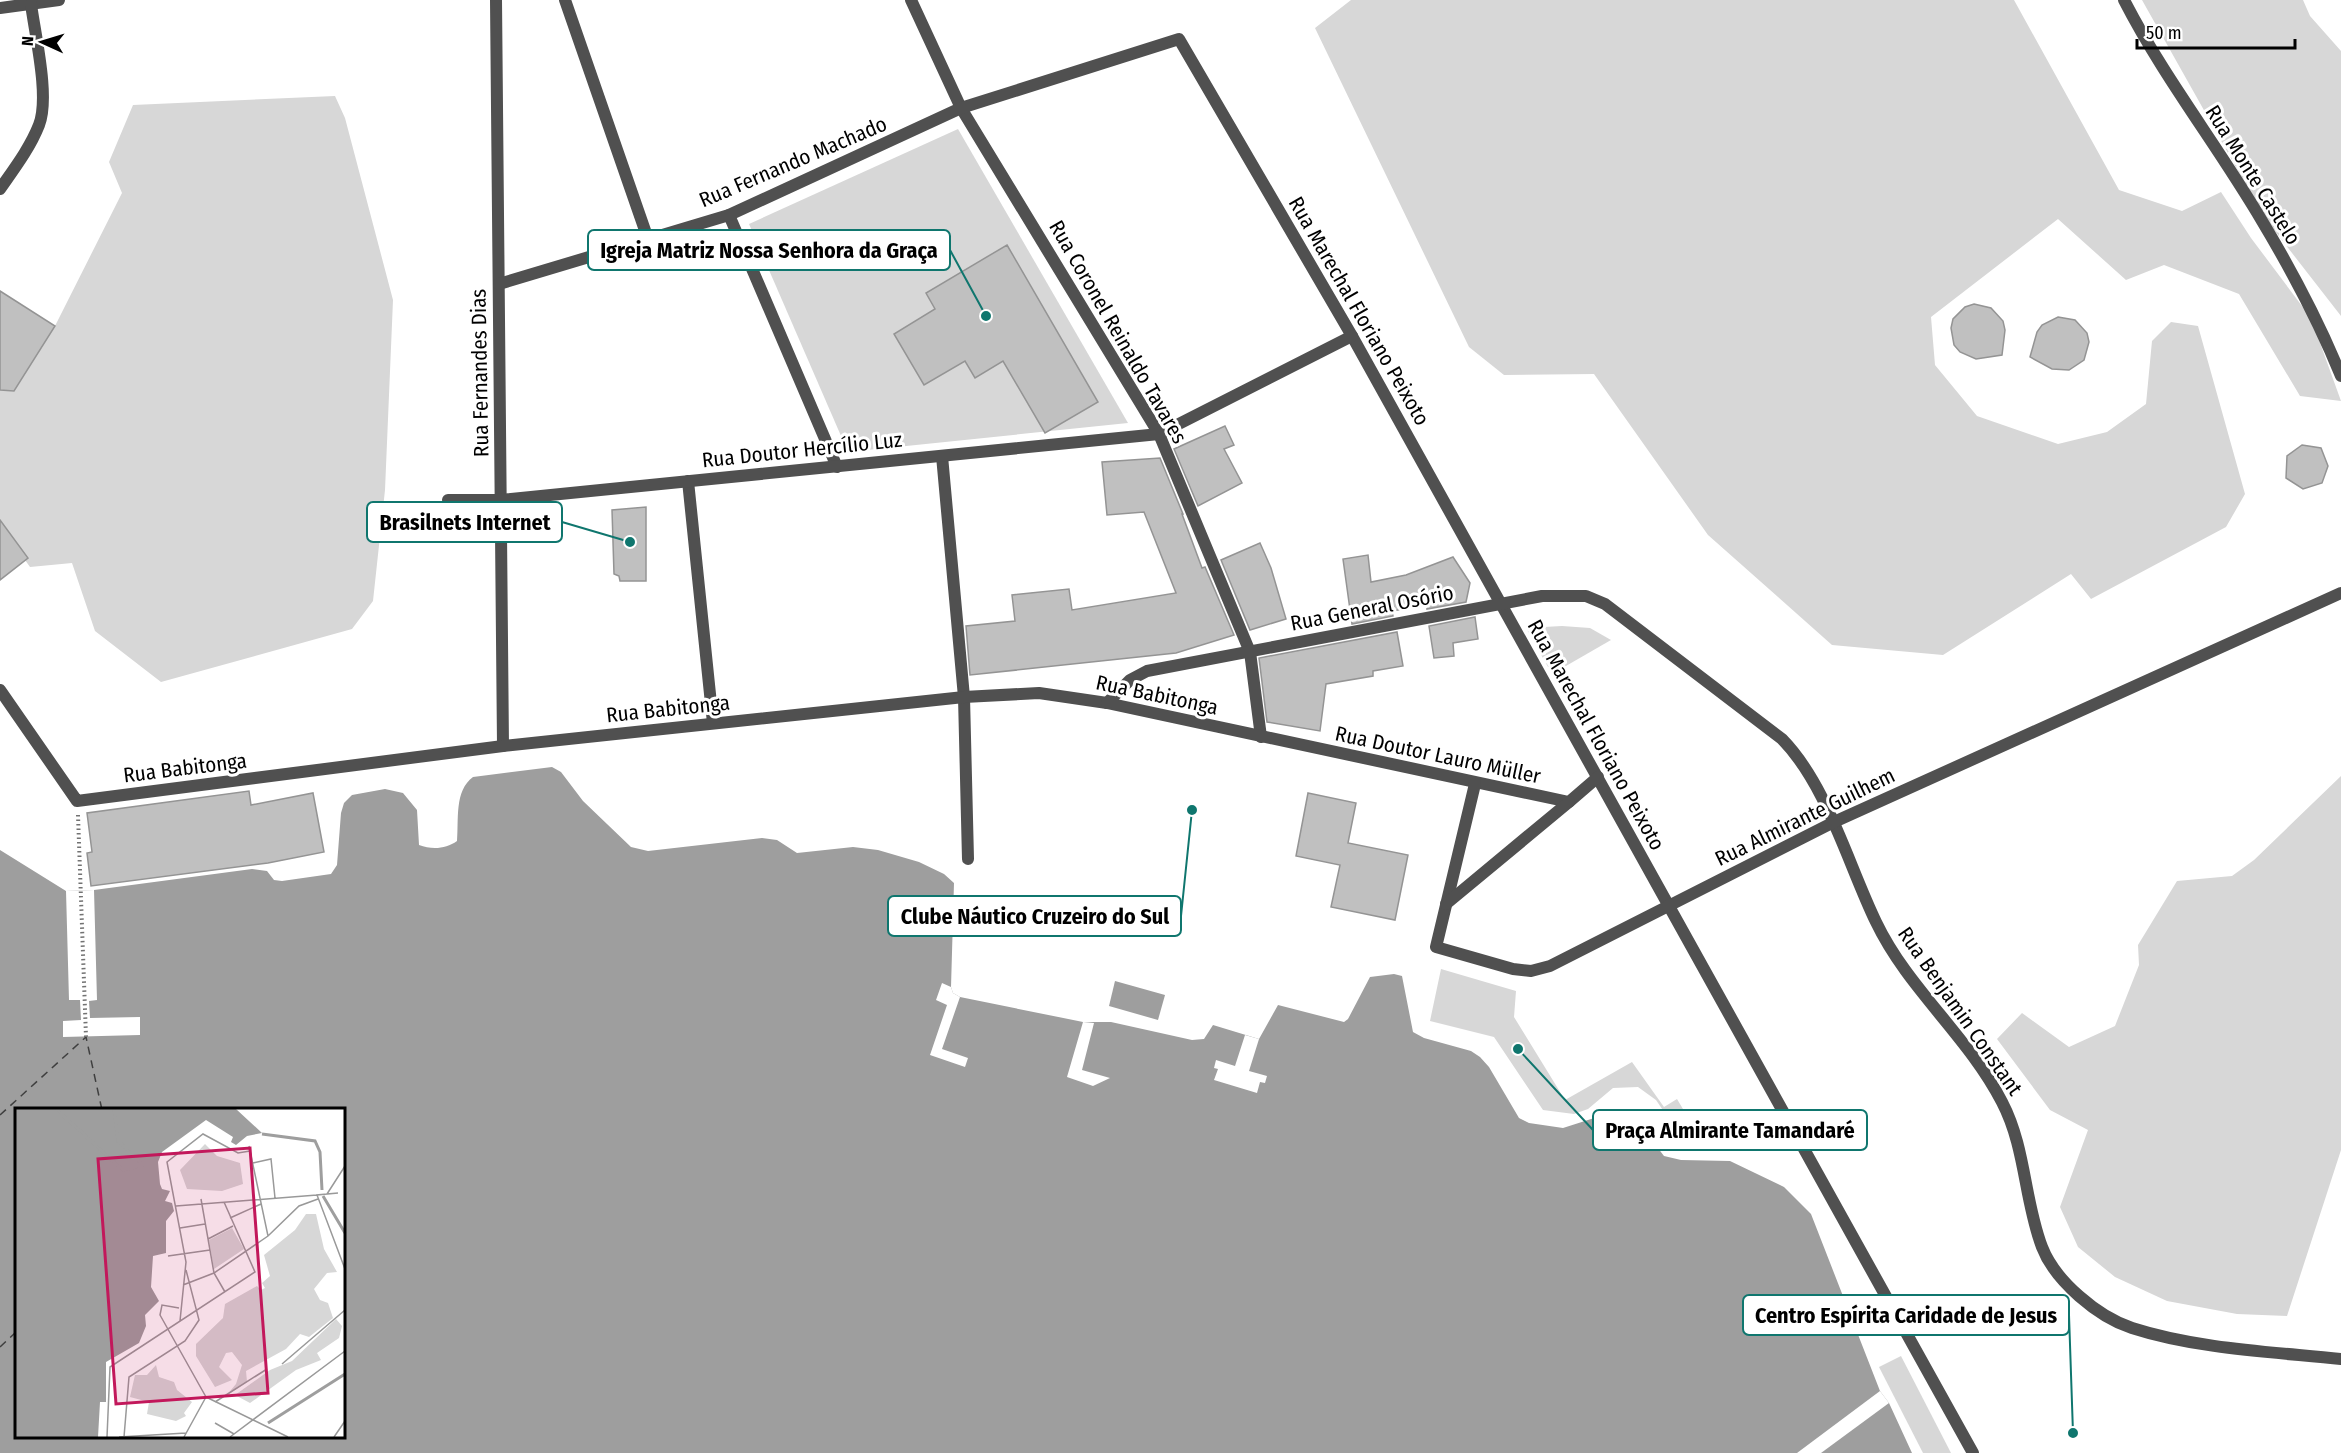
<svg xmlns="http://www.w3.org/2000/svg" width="2341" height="1453" font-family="'Fira Sans Condensed',sans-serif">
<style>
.green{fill:#d7d7d7}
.water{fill:#9e9e9e;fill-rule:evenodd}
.pier{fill:#fff}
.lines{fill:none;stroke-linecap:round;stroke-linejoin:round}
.ferry{stroke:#3f3f3f;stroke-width:1.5;stroke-dasharray:8 6;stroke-linecap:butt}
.building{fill:#c0c0c0;stroke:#949494;stroke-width:1.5}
.path{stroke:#727272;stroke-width:4;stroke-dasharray:1.5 3;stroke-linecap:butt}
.minor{stroke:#505050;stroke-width:12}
.labels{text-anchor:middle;stroke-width:6;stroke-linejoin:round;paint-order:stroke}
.street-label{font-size:21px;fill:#000;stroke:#fff}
.inset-river{fill:none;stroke:#9e9e9e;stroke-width:3}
.inset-road{fill:none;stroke:#999;stroke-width:1.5}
.view{fill:#c2185b;fill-opacity:0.15;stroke:#c2185b;stroke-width:3}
.inset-edge{fill:none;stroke:#000;stroke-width:3}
.leader{fill:none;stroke:#0f766e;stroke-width:2}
.callout-dot{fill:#0f766e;stroke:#fff;stroke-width:2}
.callout{fill:#fff;stroke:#0f766e;stroke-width:2}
.callout-label{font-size:22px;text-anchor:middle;font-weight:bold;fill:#000}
</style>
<rect width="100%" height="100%" fill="#fff"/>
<g class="green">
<path d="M1351 0H2014L2119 190 2182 211 2221 192 2251 238 2311 318 2341 401 2300 396 2239 294 2164 265 2126 280 2058 219 1931 317 1935 365 1977 416 2058 444 2107 432 2146 404 2152 341 2171 322 2198 326 2245 494 2226 527 2091 599 2071 574 1943 655 1832 645 1708 535 1594 374 1504 375 1469 347 1315 28Z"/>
<path d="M2142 0H2303L2310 16 2341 51V316L2264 217Z"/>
<path d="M335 96 345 118 393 300 385 490 373 601 352 629 161 682 95 631 72 563 30 567 0 525V390L14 391 55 326 122 193 109 162 133 105Z"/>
<path d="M958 129 1128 423 848 452 749 224Z"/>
<path d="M1562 626 1590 628 1611 640 1552 674 1526 628Z"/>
<path d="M2341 776V1150L2287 1316 2237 1314 2167 1301 2115 1277 2078 1247 2060 1207 2088 1130 2050 1110 1997 1039 2022 1013 2069 1047 2115 1026 2139 965 2138 945 2177 881 2232 876 2254 860Z"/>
<path d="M1441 969 1516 991 1514 1017 1565 1100 1632 1062 1664 1107 1677 1099 1704 1144 1697 1149 1688 1147 1656 1100 1638 1087 1613 1088 1588 1109 1574 1114 1543 1110 1494 1037 1430 1021Z"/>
<path d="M1901 1356 1951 1453H1923L1879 1367Z"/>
</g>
<g class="water">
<path d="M552 767 561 772 583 801 631 847 648 851 762 838 777 840 797 853 853 847 878 850 919 862 944 874 954 883 951 987 953 993 960 997 1083 1022H1111L1192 1040 1204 1039 1213 1025 1259 1039 1278 1005 1344 1022 1348 1019 1370 977 1394 974 1402 976 1413 1032 1424 1038 1471 1051 1480 1057 1489 1067 1519 1118 1529 1123 1563 1128 1613 1112H1622L1634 1117 1664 1156 1681 1160 1730 1161 1784 1187 1811 1214 1880 1391 1889 1403 1912 1453H0V850L66 891 94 890 252 869 267 871 274 880 282 881 331 874 337 865 341 813 344 803 352 795 385 789 403 793 417 810 419 845C432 850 446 849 457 841 459 820 454 791 473 777ZM16 1110H344V1436H16Z"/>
<path d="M1115 981 1165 995 1158 1020 1109 1006Z"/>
</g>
<g class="pier">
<path d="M94 890 97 1000 89 1001 90 1018 140 1017V1035L63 1037V1021L81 1020 80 1000H69L66 891Z"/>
<path d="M942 983 951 987 953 993 960 997 942 1049 968 1058 965 1067 930 1055 947 1005 936 1000Z"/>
<path d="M1083 1022 1094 1023 1082 1070 1110 1078 1093 1086 1067 1077Z"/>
<path d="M1245 1035 1259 1039 1249 1071 1267 1076 1265 1083 1260 1082 1257 1093 1214 1080 1218 1069 1214 1068 1216 1060 1235 1066Z"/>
<path d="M1880 1391 1889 1403 1821 1453H1797Z"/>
</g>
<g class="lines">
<g class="ferry">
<path d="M0 1115 86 1037 102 1110"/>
<path d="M0 1347 16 1332"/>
</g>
</g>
<g class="building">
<path d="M1007 245 1098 402 1045 433 1003 361 975 378 965 361 924 385 894 334 935 309 926 293Z"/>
<path d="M0 291 55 326 14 391 0 390Z"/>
<path d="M1974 304 1991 308 2003 321 2005 330 2002 355 1976 359 1960 352 1954 345 1951 328 1953 319 1965 307Z"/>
<path d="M2058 317 2075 320 2087 333 2089 342 2084 360 2069 370 2052 369 2030 357 2037 332 2042 325Z"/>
<path d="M1225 426 1234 445 1224 449 1242 483 1198 506 1174 449Z"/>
<path d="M2302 445 2321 448 2328 466 2322 483 2303 489 2286 478 2287 456Z"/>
<path d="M1160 458 1183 514H1182L1202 568 1205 567 1234 635 1176 653 970 675 966 626 1015 621 1012 595 1069 589 1072 610 1176 593 1144 512 1107 515 1102 462Z"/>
<path d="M646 507V581H620L619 576 614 574 612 510Z"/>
<path d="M0 520 28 558 0 580Z"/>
<path d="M1260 543 1271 568 1286 619 1250 630 1221 560Z"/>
<path d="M1368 555 1371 582 1406 575 1453 557 1470 583 1466 602 1427 609V605L1392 611 1393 616 1352 624 1343 559Z"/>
<path d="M1475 617 1478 639 1453 643 1454 656 1434 658 1429 626Z"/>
<path d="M1397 632 1403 666 1373 671V676L1326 684 1320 731 1267 722 1259 658Z"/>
<path d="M249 791 251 805 313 793 324 852 268 863 91 886 87 853 92 852 87 813Z"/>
<path d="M1308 793 1356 803 1348 843 1408 855 1395 920 1331 907 1340 865 1296 856Z"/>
</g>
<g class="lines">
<path class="path" d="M78 815 86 1037"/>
<g class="minor">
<path d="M496 0 503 746"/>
<path d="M565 0 648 239"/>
<path d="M911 0 961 108 1159 434 1250 652 1261 737"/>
<path d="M2124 0C2164 78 2218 146 2262 221 2292 271 2319 322 2341 376"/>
<path d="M0 8 59 0"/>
<path d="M0 189C14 169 30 148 39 125 50 97 35 35 31 4"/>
<path d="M729 215 837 467"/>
<path d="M499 284 729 215 961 108 1179 39 1352 336 1973 1453"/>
<path d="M942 456 964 697 968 859"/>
<path d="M688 481 713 723"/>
<path d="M448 500H501L1159 434 1352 336"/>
<path d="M0 690 77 801 503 746 964 697 1039 693 1107 703 1569 802 1598 777"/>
<path d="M1107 703 1130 680 1147 671 1542 596H1586L1605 604 1782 739C1827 785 1848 864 1876 922 1908 989 1968 1036 2002 1102 2026 1148 2024 1200 2042 1247 2055 1281 2098 1317 2132 1328 2197 1349 2274 1352 2341 1359"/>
<path d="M1475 784 1436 947 1513 969 1531 971 1550 966 1834 822 2341 593"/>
<path d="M1446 904 1569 802"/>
</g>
</g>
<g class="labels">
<g class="street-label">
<text transform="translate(793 162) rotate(-23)" y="7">Rua Fernando Machado</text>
<text transform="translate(2253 175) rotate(58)" y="7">Rua Monte Castelo</text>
<text transform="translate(1359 311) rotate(60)" y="7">Rua Marechal Floriano Peixoto</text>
<text transform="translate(1118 332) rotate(60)" y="7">Rua Coronel Reinaldo Tavares</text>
<text transform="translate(480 373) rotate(-91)" y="7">Rua Fernandes Dias</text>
<text transform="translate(802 450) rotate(-6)" y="7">Rua Doutor Hercílio Luz</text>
<text transform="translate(1372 608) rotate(-11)" y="7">Rua General Osório</text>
<text transform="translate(1157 695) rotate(12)" y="7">Rua Babitonga</text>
<text transform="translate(668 709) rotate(-6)" y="7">Rua Babitonga</text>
<text transform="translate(1596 735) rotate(61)" y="7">Rua Marechal Floriano Peixoto</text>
<text transform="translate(1438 755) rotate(12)" y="7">Rua Doutor Lauro Müller</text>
<text transform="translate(185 768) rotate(-7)" y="7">Rua Babitonga</text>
<text transform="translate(1805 817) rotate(-26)" y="7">Rua Almirante Guilhem</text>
<text transform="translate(1960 1011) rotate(55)" y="7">Rua Benjamin Constant</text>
</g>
</g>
<g transform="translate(15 1108)">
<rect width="330" height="330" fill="#fff"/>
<path d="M190 36 202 48 225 55 228 76 207 83 172 81 165 62ZM291 106H301L309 141 322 164 312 165 299 181 305 192 313 195 318 210 294 229 285 226 271 241 231 263 232 274 211 288 221 276 227 257 217 244 211 245 204 259 217 272 200 279 181 248V236L208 210 210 196 242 178 246 182 250 180 247 175 255 168 249 147 280 122ZM217 120 229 141 199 161 194 132ZM321 211 327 218 324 230 302 245 306 252 281 262 235 295 220 287 255 262 277 253ZM141 257 144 269 159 274 162 282 177 294 169 305 171 308 161 313 132 306 134 294 115 289 120 267H132Z" fill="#d7d7d7"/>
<path d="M0 1H221L247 25 232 28 221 37 216 34 218 29 191 12 147 44 143 54 145 76 147 81 155 83 150 93 157 95 159 103 151 113V145L138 148 136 179 144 193 130 207 131 218 124 235 91 254V294H85L83 329H0Z" fill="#9e9e9e"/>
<path class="inset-river" d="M41 1 108 62 128 57 103 33 99 1M247 26 300 33 305 44 307 82M308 88 330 125M253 315 330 266"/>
<path class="inset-road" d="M234 38 253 128M238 55 256 51 260 90M323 85 302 87 330 161M312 86 330 58M186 91 199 165 210 184M161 98 302 87M215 110 246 96M165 120 190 116M193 131 218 118M153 148 195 142M168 177 199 165 253 128 284 98 303 91M164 200 147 197 145 207 191 289M165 213 171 154 152 54 188 26 223 45 235 43M267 256 330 202M191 289 273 329M200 294 252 261M200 315 219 326M92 329 95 259 240 164 209 94M104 329 171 325M109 329 114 269 170 233 184 212 171 162M169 329 191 289M215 329 330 243M319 329 330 313"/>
<path class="view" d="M235 40 253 285 101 296 83 51Z"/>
<rect width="330" height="330" class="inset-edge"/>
</g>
<path class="leader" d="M986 316L950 250M630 542L562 522M1192 810L1181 916M1518 1049L1593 1130M2073 1433L2069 1315"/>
<g class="callout-dot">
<circle cx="986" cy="316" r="6"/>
<circle cx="630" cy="542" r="6"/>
<circle cx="1192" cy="810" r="6"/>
<circle cx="1518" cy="1049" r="6"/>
<circle cx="2073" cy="1433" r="6"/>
</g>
<g class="callout">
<rect x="588" y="230" width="362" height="40" rx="6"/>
<rect x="367" y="502" width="195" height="40" rx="6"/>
<rect x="888" y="896" width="293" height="40" rx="6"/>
<rect x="1593" y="1110" width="274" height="40" rx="6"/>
<rect x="1743" y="1295" width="326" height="40" rx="6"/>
</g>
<g class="callout-label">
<text x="769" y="258">Igreja Matriz Nossa Senhora da Graça</text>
<text x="465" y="530">Brasilnets Internet</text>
<text x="1035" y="924">Clube Náutico Cruzeiro do Sul</text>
<text x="1730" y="1138">Praça Almirante Tamandaré</text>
<text x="1906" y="1323">Centro Espírita Caridade de Jesus</text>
</g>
<g transform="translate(42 42) rotate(274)" stroke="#ffffff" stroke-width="4.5" paint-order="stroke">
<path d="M0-4.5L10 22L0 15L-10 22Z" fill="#000000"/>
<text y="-9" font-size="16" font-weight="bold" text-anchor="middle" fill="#000000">N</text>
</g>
<path d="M2137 39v9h158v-9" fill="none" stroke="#000000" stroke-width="3"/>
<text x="2146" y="39" font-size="18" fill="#000000" stroke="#ffffff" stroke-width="4.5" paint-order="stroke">50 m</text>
</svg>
